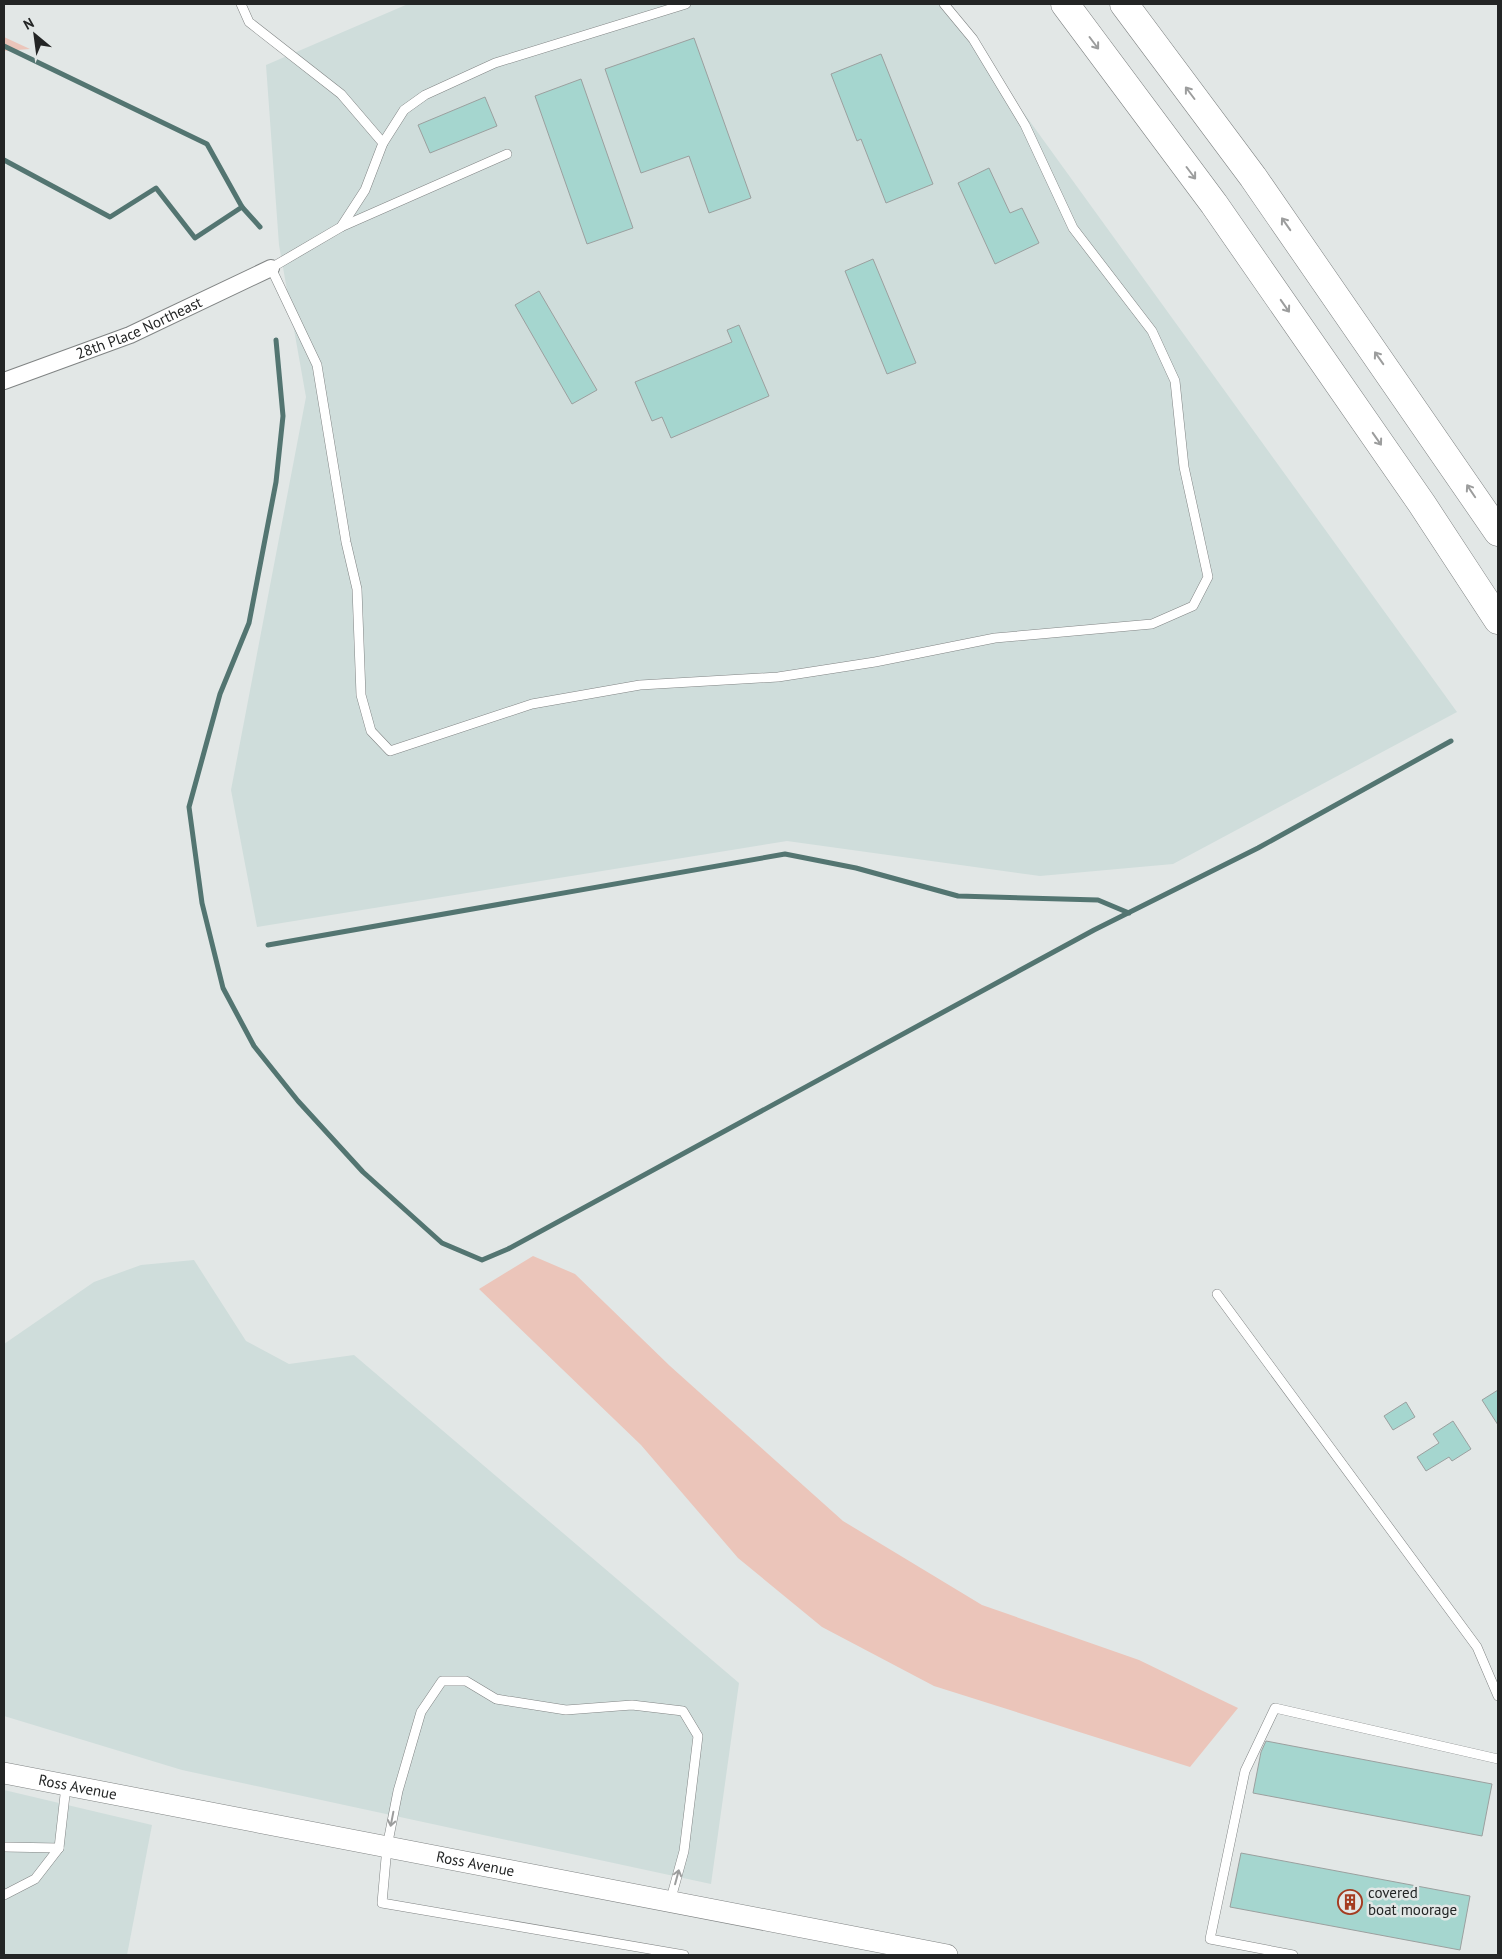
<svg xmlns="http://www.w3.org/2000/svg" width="1502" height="1959" font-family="'PT Sans',sans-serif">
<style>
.built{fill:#cfdddb}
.green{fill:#ebc5ba}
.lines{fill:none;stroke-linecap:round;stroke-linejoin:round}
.stream{stroke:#537571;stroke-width:5}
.building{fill:#a5d6cf;stroke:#9ba09f}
.service-casing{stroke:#808484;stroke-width:10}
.minor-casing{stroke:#808484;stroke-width:18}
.tertiary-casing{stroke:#808484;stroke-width:22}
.motorway-casing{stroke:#808484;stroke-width:29}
.service{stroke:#fff;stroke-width:9}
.minor{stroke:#fff;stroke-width:16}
.tertiary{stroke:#fff;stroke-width:21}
.motorway{stroke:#fff;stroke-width:28}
.oneway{stroke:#9c9d9d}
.labels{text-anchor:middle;stroke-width:5;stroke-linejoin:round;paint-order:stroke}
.street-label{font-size:15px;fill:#232525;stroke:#e2e7e6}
.poi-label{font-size:15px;fill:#232525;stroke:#e2e7e6;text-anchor:start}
</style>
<rect width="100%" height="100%" fill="#e2e7e6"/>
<g class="built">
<path d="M408 4H945L1457 712 1173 864 1040 876 787 841 257 927 231 790 306 397 279 245 266 65Z"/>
<path d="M194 1260 246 1341 289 1364 354 1355 739 1683 711 1884 182 1770 4 1716V1344L94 1282 141 1265Z"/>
<path d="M4 1790 152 1825 127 1955H4Z"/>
</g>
<g class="green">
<path d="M4 37 30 49 4 51Z"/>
<path d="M533 1256 575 1274 670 1366 843 1521 982 1605 1139 1660 1238 1708 1190 1767 934 1686 822 1627 738 1558 641 1445 479 1289Z"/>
</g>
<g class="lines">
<g class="stream">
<path d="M4 46 207 144 242 207 260 227"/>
<path d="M4 160 110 217 156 188 195 238 242 207"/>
<path d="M276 340 283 416 276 482 249 623 220 694 189 807 202 903 223 988 254 1046 298 1101 363 1172 442 1243 482 1260 508 1249 1094 930 1258 848 1451 741"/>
<path d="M268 945 785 854 856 868 958 896 1098 900 1129 913"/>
</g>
</g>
<g class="building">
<path d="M694 38 751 198 709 213 689 156 641 173 605 69Z"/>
<path d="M881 54 933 184 886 203 861 139 857 141 831 74Z"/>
<path d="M581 79 633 228 587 244 535 96Z"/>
<path d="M485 97 497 126 430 153 418 125Z"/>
<path d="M989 168 1010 213 1022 208 1039 243 995 264 958 183Z"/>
<path d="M873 259 916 363 887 374 845 271Z"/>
<path d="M539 291 597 390 572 404 515 305Z"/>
<path d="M739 325 769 396 671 438 662 417 652 421 635 382 732 342 727 330Z"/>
<path d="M1498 1390V1425L1482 1400Z"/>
<path d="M1406 1402 1415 1417 1393 1430 1384 1416Z"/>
<path d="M1453 1421 1471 1449 1452 1461 1449 1457 1426 1471 1417 1457 1439 1443 1433 1434Z"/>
<path d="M1266 1741 1492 1784 1482 1836 1253 1793 1261 1752Z"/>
<path d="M1241 1853 1470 1896 1460 1950 1230 1907Z"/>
</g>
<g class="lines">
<defs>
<g id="service">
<path d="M241 4 249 22 341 94 383 143"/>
<path d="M686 4 495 63 425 95 404 110 383 143 365 190 341 227 271 268 317 365 346 542 357 589 361 695 371 731 390 751 532 704 640 685 778 677 875 662 995 638 1152 624 1193 606 1208 577 1184 467 1175 381 1152 331 1073 228 1025 125 973 39 944 4"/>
<path d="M341 227 507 154"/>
<path d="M1217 1294 1477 1647 1498 1696"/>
<path d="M4 1847 59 1848 66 1786"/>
<path d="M4 1895 35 1879 59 1848"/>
<path d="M670 1902 684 1851 698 1736 683 1711 632 1705 566 1710 496 1699 466 1681H442L421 1712 398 1791 387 1847 382 1903 684 1955"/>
<path d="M1293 1955 1210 1939 1245 1771 1275 1708 1498 1759"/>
</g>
<g id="minor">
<path id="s1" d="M4 381 130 335 271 268"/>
</g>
<g id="tertiary">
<path id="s2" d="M4 1773 947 1955"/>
</g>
<g id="motorway">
<path d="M1065 4 1214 204 1422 504 1498 620"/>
<path d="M1124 4 1253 177 1498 532"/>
</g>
</defs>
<use href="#service" class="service-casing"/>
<use href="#minor" class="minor-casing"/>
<use href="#tertiary" class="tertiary-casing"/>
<use href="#motorway" class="motorway-casing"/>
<use href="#service" class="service"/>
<use href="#minor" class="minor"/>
<use href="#tertiary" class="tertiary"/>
<use href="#motorway" class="motorway"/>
</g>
<defs><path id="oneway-shaft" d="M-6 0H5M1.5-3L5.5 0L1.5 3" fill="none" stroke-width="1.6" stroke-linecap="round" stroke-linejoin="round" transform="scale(1.25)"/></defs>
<g class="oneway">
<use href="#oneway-shaft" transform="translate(1094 43) rotate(53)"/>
<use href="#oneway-shaft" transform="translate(1190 93) rotate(-127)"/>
<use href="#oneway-shaft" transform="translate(1191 173) rotate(53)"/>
<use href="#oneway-shaft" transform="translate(1286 224) rotate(-125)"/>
<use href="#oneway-shaft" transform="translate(1285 306) rotate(55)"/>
<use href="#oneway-shaft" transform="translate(1379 358) rotate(-125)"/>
<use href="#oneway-shaft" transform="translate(1377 439) rotate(55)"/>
<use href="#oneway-shaft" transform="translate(1471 491) rotate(-124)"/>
<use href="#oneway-shaft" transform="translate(392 1819) rotate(101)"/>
<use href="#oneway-shaft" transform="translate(677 1877) rotate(-75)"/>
</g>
<defs>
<symbol id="building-ring" viewBox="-11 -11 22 22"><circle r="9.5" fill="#e2e7e6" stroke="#a43b20" stroke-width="1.5"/><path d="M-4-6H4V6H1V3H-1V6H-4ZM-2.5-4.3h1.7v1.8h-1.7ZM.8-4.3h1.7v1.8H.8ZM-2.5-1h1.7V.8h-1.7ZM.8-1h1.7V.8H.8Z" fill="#a43b20"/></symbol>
</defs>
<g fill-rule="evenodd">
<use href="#building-ring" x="1336" y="1888" width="28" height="28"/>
</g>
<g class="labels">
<g class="street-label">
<text dy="5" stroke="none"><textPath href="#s1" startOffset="145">28th Place Northeast</textPath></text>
<text dy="5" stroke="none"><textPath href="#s2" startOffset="75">Ross Avenue</textPath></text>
<text dy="5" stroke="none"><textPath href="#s2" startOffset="480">Ross Avenue</textPath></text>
</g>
<g class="poi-label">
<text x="1368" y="1898">covered<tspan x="1368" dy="17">boat moorage</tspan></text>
</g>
</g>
<rect width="1502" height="1959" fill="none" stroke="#232525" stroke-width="10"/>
<g transform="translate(35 35) rotate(331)" stroke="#e2e7e6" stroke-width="4" paint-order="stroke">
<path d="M0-4L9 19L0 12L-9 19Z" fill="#232525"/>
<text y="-8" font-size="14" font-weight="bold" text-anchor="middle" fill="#232525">N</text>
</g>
</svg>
